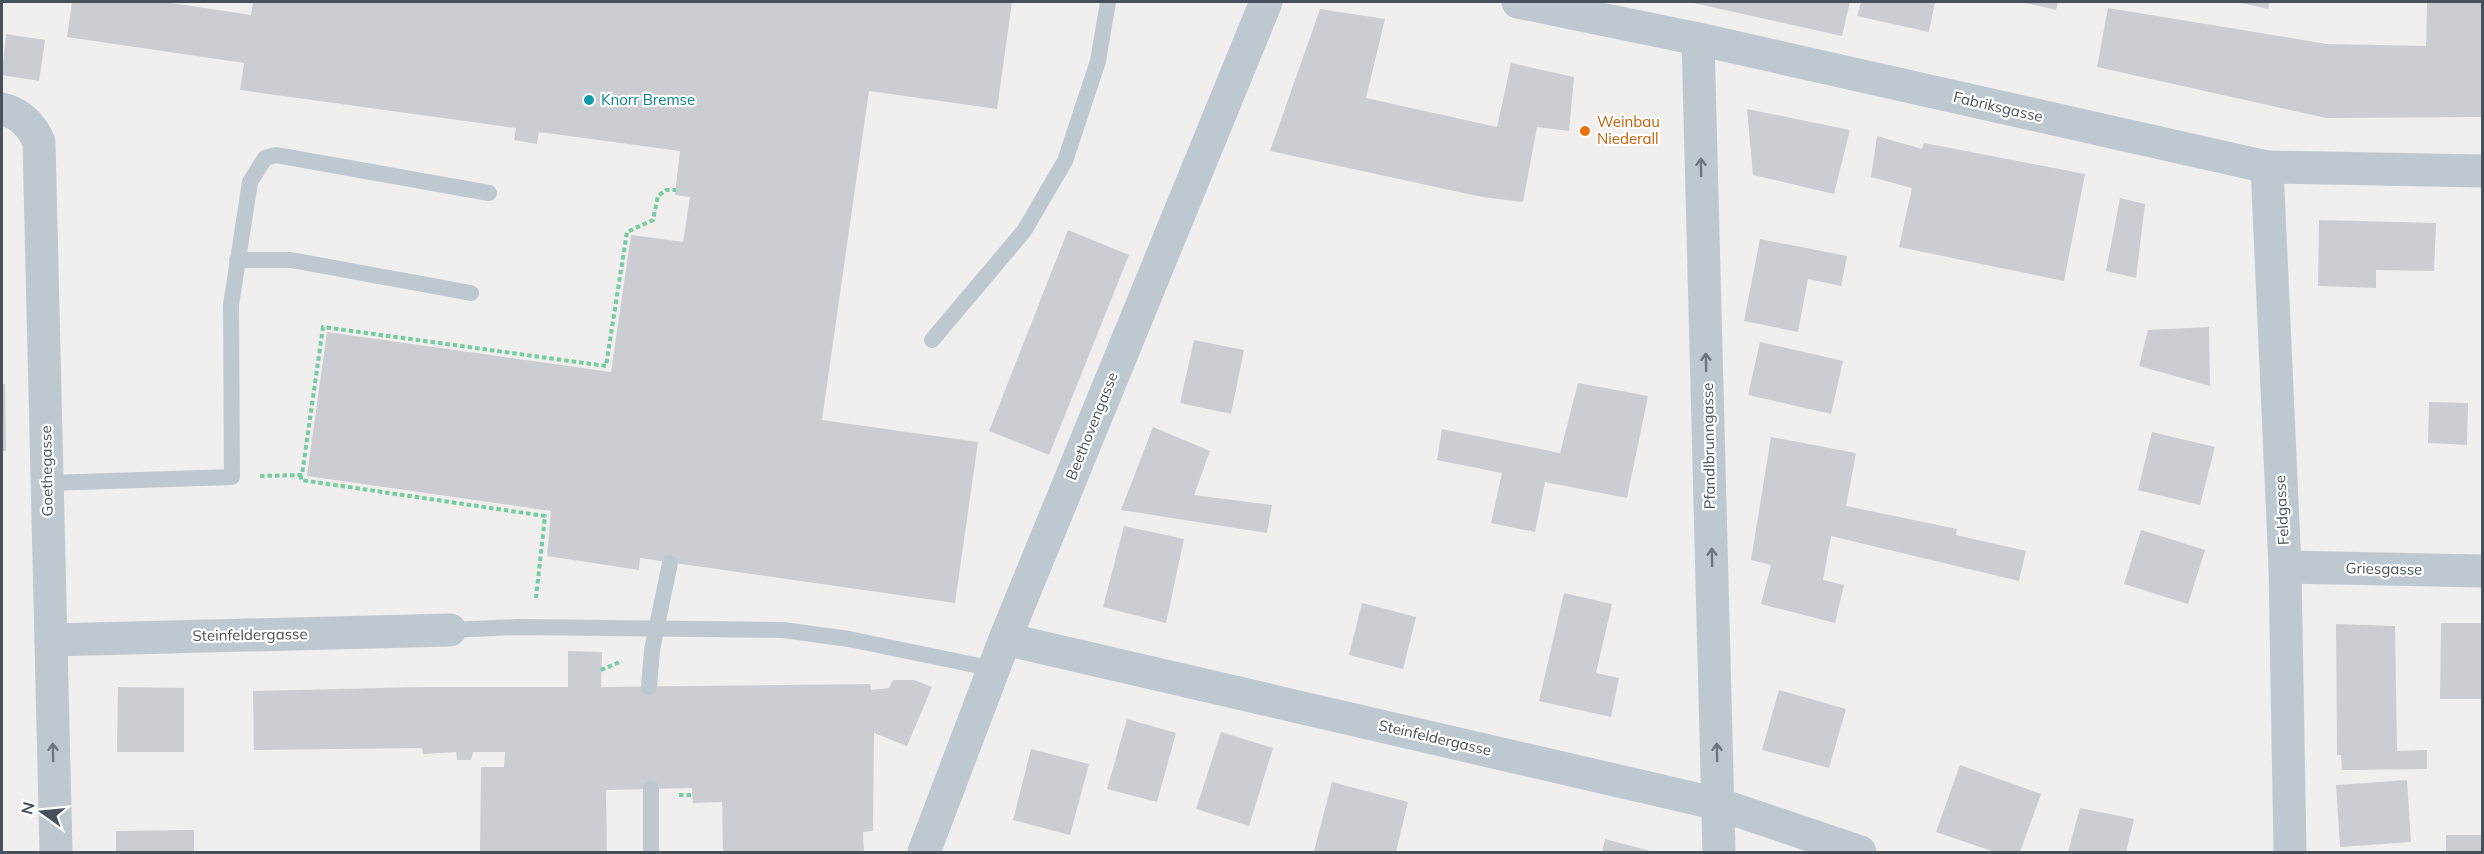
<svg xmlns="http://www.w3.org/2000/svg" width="2484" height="854" font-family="Mulish,sans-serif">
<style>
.building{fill:#cbcdd3}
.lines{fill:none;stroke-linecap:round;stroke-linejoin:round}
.path{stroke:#74cda1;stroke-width:4;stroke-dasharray:4.5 3;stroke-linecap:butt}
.lane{stroke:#bec8d0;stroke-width:16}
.street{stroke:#bec8d0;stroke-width:33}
.oneway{stroke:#6a757e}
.culture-dot{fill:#0f9aa8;stroke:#fff;stroke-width:2}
.food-dot{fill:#e8710a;stroke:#fff;stroke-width:2}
.labels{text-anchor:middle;stroke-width:4.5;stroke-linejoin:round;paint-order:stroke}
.culture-label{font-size:15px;fill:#0d838f;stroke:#fff;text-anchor:start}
.street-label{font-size:15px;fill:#46515b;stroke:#fff}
.food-label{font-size:15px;fill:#c56008;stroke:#fff;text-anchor:start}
</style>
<rect width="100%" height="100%" fill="#f1eeee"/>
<g class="building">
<path d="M72 2H165L251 15 253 2H1012L997 109 869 91 822 420 978 442 955 603 640 558 639 570 547 556 551 511 307 476 327 332 611 372 631 235 683 242 690 197 675 195 680 151 539 132 537 144 514 140 516 128 240 90 244 63 67 37Z"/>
<path d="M1689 2H1850L1842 36Z"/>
<path d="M1861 2H1935L1929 32 1857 16Z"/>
<path d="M2021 2H2058L2056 10Z"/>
<path d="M2237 2H2270L2268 9Z"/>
<path d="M2427 2H2482V117L2326 118 2097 67 2108 8 2327 44 2426 46Z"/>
<path d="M1320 9 1385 19 1366 98 1497 127 1511 63 1574 77 1569 131 1537 127 1523 202 1482 197 1270 151Z"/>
<path d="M6 34 45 40 39 81 2 75Z"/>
<path d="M1747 109 1850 130 1834 194 1753 175Z"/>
<path d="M1877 136 1922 149 1924 143 2085 174 2064 281 1899 247 1912 188 1871 177Z"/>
<path d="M2120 198 2145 204 2136 278 2106 271Z"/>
<path d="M2319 220 2436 223 2434 271 2376 270V288L2318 286Z"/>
<path d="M1068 230 1129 255 1049 455 989 431Z"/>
<path d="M1760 239 1847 256 1841 286 1808 279 1798 332 1744 321Z"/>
<path d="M2209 327 2210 386 2139 366 2148 330Z"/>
<path d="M1194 340 1244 350 1231 414 1180 403Z"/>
<path d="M1760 342 1843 361 1831 414 1748 395Z"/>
<path d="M1578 383 1648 396 1627 498 1545 482 1535 532 1491 523 1502 473 1437 460 1442 429 1560 453Z"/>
<path d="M2 384H5L6 451H2Z"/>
<path d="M2429 402 2468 403 2467 445 2428 443Z"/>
<path d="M1153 427 1210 451 1194 495 1272 505 1267 533 1121 510Z"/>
<path d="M2152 432 2215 447 2200 505 2138 490Z"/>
<path d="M1771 437 1856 453 1846 506 1957 529 1956 535 2026 551 2019 581 1831 536 1823 580 1844 585 1835 623 1761 604 1771 565 1751 560Z"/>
<path d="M1124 526 1184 539 1166 623 1103 607Z"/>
<path d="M2141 530 2205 550 2188 604 2124 584Z"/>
<path d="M1564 593 1612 604 1596 673 1619 678 1611 717 1539 701Z"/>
<path d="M1362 603 1416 617 1403 669 1349 655Z"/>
<path d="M2441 623H2482V699H2440Z"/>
<path d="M2336 624 2395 626 2397 751 2427 750V769L2342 770 2341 755H2337Z"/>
<path d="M568 651 602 652 601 687 870 684 871 690 889 688 893 680H914L932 687 907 746 874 733 873 831 863 832 864 852H723L722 802 693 803 692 788 606 790 607 852H480L481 767H504L505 752H473L471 760H457L456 752 423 754 422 748 254 750 253 691 422 687H568Z"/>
<path d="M118 687 184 688V752H117Z"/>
<path d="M1779 690 1846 709 1829 768 1762 750Z"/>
<path d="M1127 719 1176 733 1157 802 1107 789Z"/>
<path d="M1221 732 1273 748 1249 826 1196 809Z"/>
<path d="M1031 749 1089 764 1070 835 1013 820Z"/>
<path d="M1960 765 2041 794 2020 852H1995L1936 832Z"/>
<path d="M2407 780 2411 842 2340 847 2336 785Z"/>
<path d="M1332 782 1408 802 1396 852 1314 851Z"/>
<path d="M2080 808 2134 819 2126 852H2068Z"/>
<path d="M194 830V852H116V831Z"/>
<rect x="2446" y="835" width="36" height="17"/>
<path d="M1605 839 1654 852H1602Z"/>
</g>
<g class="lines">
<g class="path">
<path d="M301 475V480L545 516 536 598"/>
<path d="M260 476 302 475 323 327 606 366 627 232 653 220 658 196 666 190H676"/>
<path d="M601 670 622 661"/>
<path d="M679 795H692"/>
</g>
<g class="lane">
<path d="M237 260H291L471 293"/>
<path d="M932 340 1024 231 1065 161 1098 61 1108 2"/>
<path d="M48 483 232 477 231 305 250 182 265 158 276 155 489 193"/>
<path d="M450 630 517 627 783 630 849 639 994 669"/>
<path d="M649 687 652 650 670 563"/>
<path d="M651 789V852"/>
</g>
<g class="street">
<path d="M1518 2 1698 39 2267 167 2482 171"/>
<path d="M1698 39 1719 852"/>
<path d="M2 109C20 113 31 124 39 142L56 852"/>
<path d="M2267 167 2285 567 2290 852"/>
<path d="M2285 567 2482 571"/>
<path d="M1005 639 1718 804 1860 852"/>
<path d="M51 640 450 630"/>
<path d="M924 852 1005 639 1266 2"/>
</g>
</g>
<defs><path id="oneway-shaft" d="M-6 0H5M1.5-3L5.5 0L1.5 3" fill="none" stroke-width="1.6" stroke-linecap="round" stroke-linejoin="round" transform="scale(1.5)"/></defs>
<g class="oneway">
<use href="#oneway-shaft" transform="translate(1701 167) rotate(-91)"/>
<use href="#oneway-shaft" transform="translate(1706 362) rotate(-91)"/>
<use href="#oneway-shaft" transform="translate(1712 557) rotate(-91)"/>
<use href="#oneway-shaft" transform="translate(53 752) rotate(-91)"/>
<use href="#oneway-shaft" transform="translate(1717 752) rotate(-91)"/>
</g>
<circle class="culture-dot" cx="589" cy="100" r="6"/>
<circle class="food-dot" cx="1585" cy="131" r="6"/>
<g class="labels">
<g class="culture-label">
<text x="601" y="105">Knorr Bremse</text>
</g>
<g class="street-label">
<text transform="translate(1998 107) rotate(13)" y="5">Fabriksgasse</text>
<text transform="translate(1092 426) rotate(-68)" y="5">Beethovengasse</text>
<text transform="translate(1709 446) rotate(-91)" y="5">Pfandlbrunngasse</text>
<text transform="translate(47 471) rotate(-91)" y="5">Goethegasse</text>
<text transform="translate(2282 510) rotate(-93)" y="5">Feldgasse</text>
<text transform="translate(2384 569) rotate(1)" y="5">Griesgasse</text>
<text transform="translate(250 635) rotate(-1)" y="5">Steinfeldergasse</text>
<text transform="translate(1435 738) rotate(13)" y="5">Steinfeldergasse</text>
</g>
<g class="food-label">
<text x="1597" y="127">Weinbau<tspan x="1597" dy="17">Niederall</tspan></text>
</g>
</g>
<rect width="2484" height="854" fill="none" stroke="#46515b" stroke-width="6"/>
<g transform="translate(42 812) rotate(285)" stroke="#ffffff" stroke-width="4.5" paint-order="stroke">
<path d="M0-4.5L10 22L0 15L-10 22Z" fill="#46515b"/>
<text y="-9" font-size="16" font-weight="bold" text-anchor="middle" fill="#46515b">N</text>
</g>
</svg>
